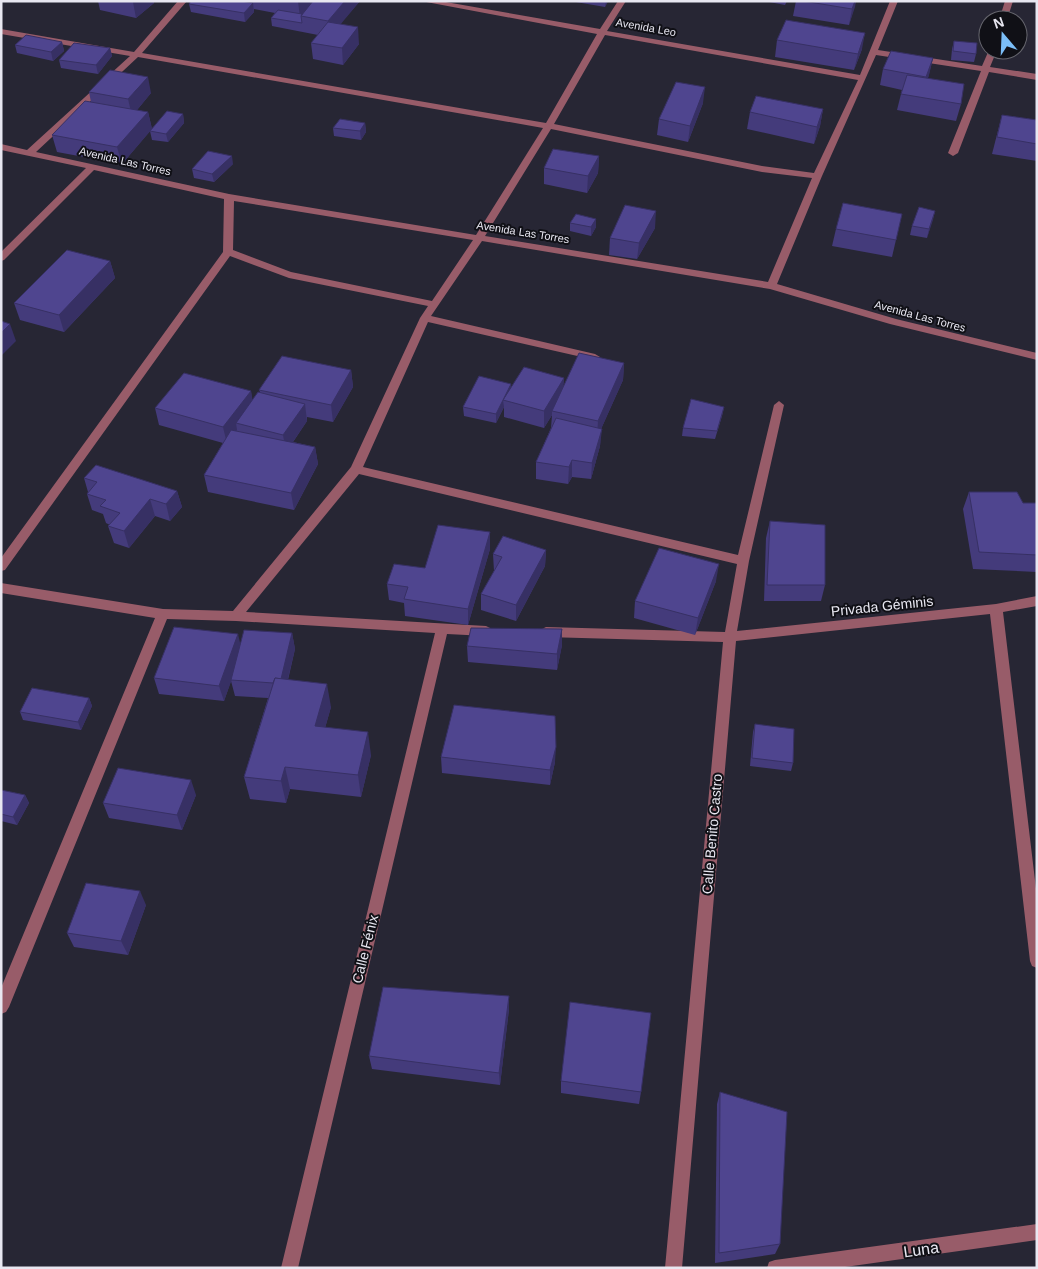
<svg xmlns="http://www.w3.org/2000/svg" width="1038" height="1269" font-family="Arial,sans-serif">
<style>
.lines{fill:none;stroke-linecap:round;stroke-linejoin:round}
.minor{fill:#985c69;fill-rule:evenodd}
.wall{fill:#443b7b}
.shaded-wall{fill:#373064}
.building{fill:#4f458f;stroke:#373064}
.labels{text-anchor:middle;stroke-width:4;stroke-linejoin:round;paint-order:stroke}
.far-street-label{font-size:11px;fill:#e8e7f1;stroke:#101016}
.street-label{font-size:14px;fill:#e8e7f1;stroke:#101016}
.near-street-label{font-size:16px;fill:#e8e7f1;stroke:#101016}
</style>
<rect width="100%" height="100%" fill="#272634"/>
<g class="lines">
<g class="minor">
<path d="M178 1H187L142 53 546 123 597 34 421 1H440L600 29 618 1H626L607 31 860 75 890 1H898L878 50 982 66 989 50H997L990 67 1037 74V80L989 72 958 153 953 156 948 153 981 71 876 55 822 176 777 284 896 319 1037 353V360L890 324 770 289 482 241 431 316 595 354 600 357 595 360 428 322 363 467 738 555 774 405 779 401 784 405 749 561 737 631 996 604 1037 596V606L1003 612 1037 897V968L1032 966 1030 961 990 614 736 641 682 1268H665L723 642 546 637 542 635 540 632 542 629 546 627 725 632 737 564 359 474 246 612 486 626 490 628 492 631 490 634 486 636 447 634 298 1268H281L435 633 236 621 167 619 9 1007 6 1012 1 1014V988L155 618 1 593V583L163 609 233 611 351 467 420 318 428 306 289 278 230 256 5 570 1 571V558L223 252 224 199 94 170 4 260 1 261V252L86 168 1 150V144L27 150 130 56 1 34V29L134 52ZM605 35 858 80 814 173 762 166 554 124ZM138 57 543 128 476 235 229 194 36 152ZM551 129 762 172 812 178 768 282 485 236ZM234 201 473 240 432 301 291 272 233 250Z"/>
<path d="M1005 1H1013L1007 20H999Z"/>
<path d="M1037 1224V1240L838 1268H767L769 1262 775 1260Z"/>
</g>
</g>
<g class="wall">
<path d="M98 1H153L154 3 136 18 100 10Z"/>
<path d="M191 1H360L340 24 359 44 343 65 313 59 311 43 318 35 272 26 271 18 275 13 254 9V12L245 22 191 12 189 4Z"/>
<path d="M570 1H608L605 7Z"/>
<path d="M764 1H787L785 5Z"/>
<path d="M796 1H856L849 25 793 16Z"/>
<path d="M777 40 862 49 854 70 775 57Z"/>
<path d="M954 41 976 54 974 62 951 60 952 49Z"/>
<path d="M62 42 64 51 53 61 17 53 15 45Z"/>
<path d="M110 48 112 56 98 74 61 68 59 60Z"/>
<path d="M933 58 928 78 961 104 956 121 897 110 902 90 880 85 883 69Z"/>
<path d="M89 92 151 93 137 110 148 112 152 129 183 114 184 123 168 142 152 140 150 131 122 164 57 152 52 135 91 102Z"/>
<path d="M703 103 688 142 657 135 659 119Z"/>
<path d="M823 109 820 126 814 144 747 129 750 112Z"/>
<path d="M1002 115 1037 120V161L992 154Z"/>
<path d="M365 123 366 132 361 140 334 136 333 128Z"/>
<path d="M599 156 598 173 587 193 544 184V168Z"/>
<path d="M233 164 214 182 194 178 192 169Z"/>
<path d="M935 211 927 238 910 235 912 226Z"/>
<path d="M902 214 892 257 832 246 836 229Z"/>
<path d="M570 223 596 227 591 236 570 231Z"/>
<path d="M655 228 637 259 609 255 610 238Z"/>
<path d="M110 261 115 278 64 332 20 320 14 303Z"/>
<path d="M624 363 623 380 601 429 600 446 591 479 572 477 568 484 536 479V462L551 428 552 415 544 428 504 417V407L496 423 464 416 463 407 511 388 564 378 563 386Z"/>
<path d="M351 370 353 387 333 422 307 417V421L293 442 315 447 318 464 294 510 208 492 204 475 223 443 159 425 155 408 251 391 252 400 260 392 259 390Z"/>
<path d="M724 407 722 416 715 439 682 436 683 428Z"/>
<path d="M84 478 177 491 182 507 170 521 155 516 129 548 114 543 108 526 110 525 106 523 103 514 92 510 87 494 88 492Z"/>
<path d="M969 492 1023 503H1037V572L973 569 963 509Z"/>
<path d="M770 521 825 585 821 601H764L766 538Z"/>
<path d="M490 532V549L468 625 405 616 404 603 389 600 387 584 425 568Z"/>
<path d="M546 550 545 566 516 621 481 610V594L494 571 493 554Z"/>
<path d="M716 581 695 635 634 618 635 601Z"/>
<path d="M562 629V645L557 670 468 662 467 646Z"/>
<path d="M292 633 295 649 288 680 331 707 325 728 371 755 361 797 290 789 286 803 250 799 244 777 268 698 235 696 231 681 224 701 159 694 154 678 240 645Z"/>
<path d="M89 698 92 706 81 730 23 720 20 712Z"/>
<path d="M755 724 793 763 791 771 750 766 753 732Z"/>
<path d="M441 757 555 762 550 785 442 773Z"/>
<path d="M1 790 25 795 29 803 17 825 1 821Z"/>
<path d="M196 795 182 830 109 818 103 803Z"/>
<path d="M146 905 128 955 74 947 67 933Z"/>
<path d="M509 996V1009L500 1085 372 1069 369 1056Z"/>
<path d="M561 1081 641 1092 639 1104 561 1093Z"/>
<path d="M720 1092 780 1244 775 1254 715 1263 717 1104Z"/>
</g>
<g class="shaded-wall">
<path d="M133 1H153L154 3 136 18 133 2Z"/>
<path d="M298 1H315L301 16 300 18Z"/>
<path d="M345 1H360L330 37 328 21Z"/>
<path d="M606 1H608L605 7Z"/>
<path d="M855 1H856L855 7 849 25 852 9Z"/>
<path d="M253 3 254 12 245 22 244 13Z"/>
<path d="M358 27 359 44 343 65 342 48Z"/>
<path d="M865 33 862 49 854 70 858 54Z"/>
<path d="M62 42 64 51 53 61 51 52Z"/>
<path d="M110 48 112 56 98 74 96 65Z"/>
<path d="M933 58 929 75 922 93 926 77Z"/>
<path d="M148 77 151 93 132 116 128 99Z"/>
<path d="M705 87 703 103 688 142 690 126Z"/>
<path d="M823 109 820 126 814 144 817 127Z"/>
<path d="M148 112 152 129 122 164 117 147Z"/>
<path d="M183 114 184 123 168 142 166 134Z"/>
<path d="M365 123 366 132 361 140 360 131Z"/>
<path d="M232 156 233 164 214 182 212 174Z"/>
<path d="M599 156 598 173 587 193 588 176Z"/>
<path d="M656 211 655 228 637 259 639 243Z"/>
<path d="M935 211 933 220 927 238 929 229Z"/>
<path d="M596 219V227L591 236V227Z"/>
<path d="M110 261 115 278 64 332 59 315Z"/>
<path d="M10 324 16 341 1 356V333Z"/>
<path d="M624 363 623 380 597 438 598 421Z"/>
<path d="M351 370 353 387 333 422 331 405Z"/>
<path d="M564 378 563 395 552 411V415L544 428V411Z"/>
<path d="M511 384V392L503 400 504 407 496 423V414Z"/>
<path d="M251 391 254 408 236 423 237 430 227 444 223 427Z"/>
<path d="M305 404 307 421 286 452 283 435Z"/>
<path d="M602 429 600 446 591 479 592 463Z"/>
<path d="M315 447 318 464 294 510 291 493Z"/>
<path d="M572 460V477L568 484 569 467Z"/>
<path d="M177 491 182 507 170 521 166 504Z"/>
<path d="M150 499 155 516 129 548 124 531Z"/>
<path d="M490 532V549L468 625V609Z"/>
<path d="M546 550 545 566 516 621V605Z"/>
<path d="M719 564 716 581 695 635 698 618Z"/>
<path d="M562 629V645L557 670V654Z"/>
<path d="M292 633 295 649 283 699 280 683Z"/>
<path d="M238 634 242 651 224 701 219 686Z"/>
<path d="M327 684 331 707 319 749 315 726Z"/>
<path d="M89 698 92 706 81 730 78 722Z"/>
<path d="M368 732 371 755 361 797 358 775Z"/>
<path d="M556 747 555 762 550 785V770Z"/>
<path d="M285 767 290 789 286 803 281 781Z"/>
<path d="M191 780 196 795 182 830 177 815Z"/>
<path d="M25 795 29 803 17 825 13 817Z"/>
<path d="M140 891 146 905 128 955 121 941Z"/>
<path d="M509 996V1009L500 1085 499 1073Z"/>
</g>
<g class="building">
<path d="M191 1H241L253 3 244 13 189 4Z"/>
<path d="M313 1H345L328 21 301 16Z"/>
<path d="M803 1H855L852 9Z"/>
<path d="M278 10 302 14 301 16 302 23 271 18Z"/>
<path d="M786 20 865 33 858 54 777 40Z"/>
<path d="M328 22 358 27 342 48 311 43Z"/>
<path d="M26 35 62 42 51 52 15 45Z"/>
<path d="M954 41 977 43 976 54 953 51Z"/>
<path d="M74 43 110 48 96 65 59 60Z"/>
<path d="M891 51 933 58 926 77 883 69Z"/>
<path d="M110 70 148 77 128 99 89 92Z"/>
<path d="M907 75 964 84 961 104 901 94Z"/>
<path d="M676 82 705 87 690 126 659 119Z"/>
<path d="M756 96 823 109 817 127 750 112Z"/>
<path d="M85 101 148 112 117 147 52 135Z"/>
<path d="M167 111 183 114 166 134 150 131Z"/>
<path d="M1002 115 1037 120V144L997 137Z"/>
<path d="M340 119 365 123 360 131 333 128Z"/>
<path d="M553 149 599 156 588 176 544 168Z"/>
<path d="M208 151 232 156 212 174 192 169Z"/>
<path d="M843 203 902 214 896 240 836 229Z"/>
<path d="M625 205 656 211 639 243 610 238Z"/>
<path d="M919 207 935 211 929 229 912 226Z"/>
<path d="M576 214 596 219 591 227 570 223Z"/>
<path d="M67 250 110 261 59 315 14 303Z"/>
<path d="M1 321 10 324 1 333Z"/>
<path d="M579 353 624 363 598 421 552 411Z"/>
<path d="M282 356 351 370 331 405 259 390Z"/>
<path d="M524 367 564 378 544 411 503 400Z"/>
<path d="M184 373 251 391 223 427 155 408Z"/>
<path d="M479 376 511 384 496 414 463 407Z"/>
<path d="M258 392 305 404 283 435 236 423Z"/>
<path d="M691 399 724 407 717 431 683 428Z"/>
<path d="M556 418 602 429 592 463 572 460 569 467 536 462Z"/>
<path d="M231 430 315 447 291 493 204 475Z"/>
<path d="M96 465 177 491 166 504 150 499 124 531 108 526 120 513 100 506 106 500 87 494 97 482 84 478Z"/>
<path d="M969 492H1017L1023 503H1037V555L979 552Z"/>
<path d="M770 521 825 525V585H767Z"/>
<path d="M438 525 490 532 468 609 404 599 408 587 387 584 394 564 425 568Z"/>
<path d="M503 536 546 550 516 605 481 594 502 557 493 554Z"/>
<path d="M659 548 719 564 698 618 635 601Z"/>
<path d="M174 627 238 634 219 686 154 678Z"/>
<path d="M471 628 562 629 557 654 467 646Z"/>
<path d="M244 630 292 633 281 679 275 678 273 683 231 680Z"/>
<path d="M275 678 327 684 315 726 368 732 358 775 285 767 281 781 244 777Z"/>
<path d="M32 688 89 698 78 722 20 712Z"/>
<path d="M454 705 555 716 556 747 550 770 441 757Z"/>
<path d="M755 724 794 729 793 763 752 758Z"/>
<path d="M118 768 191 780 177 815 103 803Z"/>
<path d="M1 790 25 795 13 817 1 814Z"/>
<path d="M86 883 140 891 121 941 67 933Z"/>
<path d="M383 987 509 996 499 1073 369 1056Z"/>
<path d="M570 1002 651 1013 641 1092 561 1081Z"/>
<path d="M720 1092 787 1112 780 1244 719 1253Z"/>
</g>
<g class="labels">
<g class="far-street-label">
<text transform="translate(646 27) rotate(10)" y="4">Avenida Leo</text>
<text transform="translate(125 161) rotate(13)" y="4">Avenida Las Torres</text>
<text transform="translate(523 232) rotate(9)" y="4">Avenida Las Torres</text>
<text transform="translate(920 316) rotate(15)" y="4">Avenida Las Torres</text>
</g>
<g class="street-label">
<text transform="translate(882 606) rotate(-6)" y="5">Privada Géminis</text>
<text transform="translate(712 834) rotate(-85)" y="5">Calle Benito Castro</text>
<text transform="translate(365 949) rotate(-76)" y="5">Calle Fénix</text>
</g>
<g class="near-street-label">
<text transform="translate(921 1249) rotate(-8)" y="6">Luna</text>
</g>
</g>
<rect width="1038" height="1269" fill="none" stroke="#e8e7f1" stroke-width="5"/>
<g transform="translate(1003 35) rotate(341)"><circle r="24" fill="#101016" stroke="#66666e"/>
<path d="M0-4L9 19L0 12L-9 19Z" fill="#7bbef8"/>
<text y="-8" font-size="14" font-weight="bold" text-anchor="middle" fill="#e8e7f1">N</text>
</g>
</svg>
